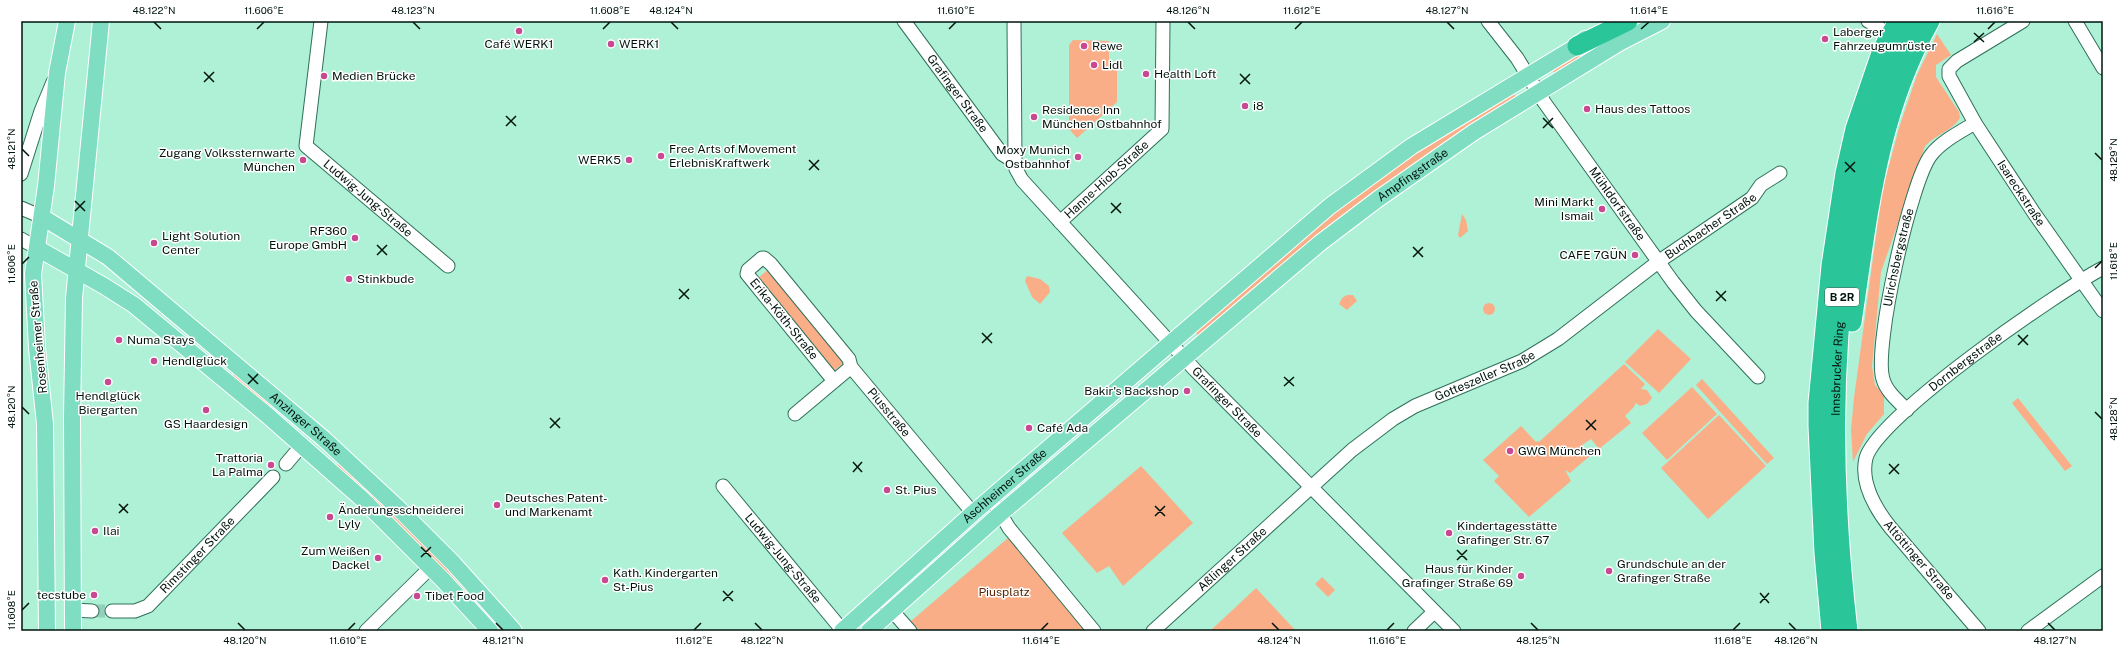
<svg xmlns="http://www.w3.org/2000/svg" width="2124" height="652" font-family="'Public Sans',sans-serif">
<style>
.green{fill:#faae87}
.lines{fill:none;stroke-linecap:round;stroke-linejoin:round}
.minor-tunnel{stroke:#94d0b9;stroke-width:13;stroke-dasharray:13 6;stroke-linecap:butt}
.minor-casing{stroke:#2f705a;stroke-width:15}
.major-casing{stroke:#fff;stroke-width:18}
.highway-casing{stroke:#fff;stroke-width:21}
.minor{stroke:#fff;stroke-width:13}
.major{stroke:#7fddc2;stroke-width:16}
.highway{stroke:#2ac69a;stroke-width:19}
.ticks{fill:none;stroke:#00140c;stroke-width:1.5}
.poi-dot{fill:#c94892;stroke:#fff;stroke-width:1.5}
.labels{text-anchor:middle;stroke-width:3;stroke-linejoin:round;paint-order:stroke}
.shield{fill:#fff;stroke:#4c5a55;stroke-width:1}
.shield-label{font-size:11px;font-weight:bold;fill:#00140c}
.poi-label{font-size:12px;fill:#00140c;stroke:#fff;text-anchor:start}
.street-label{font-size:12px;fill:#00140c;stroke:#fff}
.park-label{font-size:12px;fill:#5b2602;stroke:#fff}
.neatline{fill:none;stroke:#00140c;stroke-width:1.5}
.ticks-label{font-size:10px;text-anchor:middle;fill:#00140c}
</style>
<rect width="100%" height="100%" fill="#aef1d7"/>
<g class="green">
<path d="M1641 21H1648L1555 74 1552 69Z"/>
<path d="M1937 34 1951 55 1936 65V77L1959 112 1960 118C1952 131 1935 135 1925 146L1881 272 1872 366 1875 385 1884 395V414L1867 434 1853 462 1851 430 1854 398 1882 192 1899 128 1917 75Z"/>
<path d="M1073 40 1109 41V66H1111V69H1117V102L1077 138 1069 129V45Z"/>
<path d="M1513 93 1516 97 1439 148 1199 336 1194 331 1319 223 1399 162Z"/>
<path d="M1462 214 1466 220 1468 231 1460 238 1458 235Z"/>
<path d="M771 267 847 361 832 372 757 279Z"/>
<path d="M1027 276 1040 279 1049 286 1050 292 1040 304 1032 297 1025 281Z"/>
<path d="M1347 295H1353L1357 301 1347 310 1339 304 1342 298Z"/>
<circle cx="1489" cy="309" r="6"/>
<path d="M1658 329 1691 359 1659 393 1625 362Z"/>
<path d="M1624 364 1645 384 1641 389 1647 390 1652 398 1647 404 1640 406 1636 403 1633 408 1625 416 1631 423 1599 449 1591 439 1582 445 1591 455 1570 473 1565 470 1571 481 1529 517 1494 481 1499 476 1483 460 1521 426 1536 442 1540 441Z"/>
<path d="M236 372 275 407 264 404 232 377Z"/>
<path d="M1702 379 1774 458 1767 464 1696 385Z"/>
<path d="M1692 387 1717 414 1667 460 1642 433Z"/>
<path d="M2018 398 2072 466 2065 471 2012 403Z"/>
<path d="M1719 415 1766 466 1708 519 1661 468Z"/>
<path d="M340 460 414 531 496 618 493 620 450 574 438 566 336 467Z"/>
<path d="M1141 466 1193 523 1123 586 1109 566 1097 573 1062 533Z"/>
<path d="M1008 538 1086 631H919L911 621Z"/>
<path d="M1322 577 1335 590 1328 597 1315 584Z"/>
<path d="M1256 588 1296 631H1210Z"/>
</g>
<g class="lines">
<path class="minor-tunnel" d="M92 611H112"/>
<defs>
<g id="minor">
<path id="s1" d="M321 21 306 146 448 266"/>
<path id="s2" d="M904 21 1002 154 1015 162"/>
<path id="s3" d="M1014 21 1015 162 1016 169 1022 180 1195 370 1454 631"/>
<path id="s4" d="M1488 21 1517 58 1544 102 1673 282 1696 311 1758 377"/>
<path d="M1868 21 1880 28"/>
<path id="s5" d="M2023 21 1957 61 1949 69V76L1975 123 2034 213 2103 311"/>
<path d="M2075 21 2103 68"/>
<path d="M21 174 41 111 53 82"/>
<path d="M21 208 42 217"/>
<path id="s6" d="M1060 222 1162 129 1163 21"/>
<path d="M21 239 37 248"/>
<path id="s7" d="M834 381 747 274 748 270 762 258H764L771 264 849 359 851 367 973 513"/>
<path id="s8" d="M1907 410C1898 401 1886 391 1883 379 1873 348 1911 180 1931 155 1942 141 1960 132 1975 123"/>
<path d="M795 414 851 367"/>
<path d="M286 464 302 445"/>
<path id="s9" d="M723 486 843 631"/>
<path d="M991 498 1009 528 1094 631"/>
<path d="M880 597 910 631"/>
<path d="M73 610 92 611"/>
<path id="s10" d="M112 611H135L148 606 273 477"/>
<path d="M366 631 430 568"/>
<path id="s11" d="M1153 631 1352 450 1393 419 1415 406 1522 361 1558 339 1658 262 1752 198 1761 185 1780 173"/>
<path d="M1414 631 1434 612"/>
<path id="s12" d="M1979 631 1890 527C1875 508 1860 483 1866 458 1878 416 2059 291 2103 268"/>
<path d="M2028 631 2103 576"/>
</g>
<g id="major">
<path id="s13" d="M42 217 108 257 324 439 396 506 453 563 514 631"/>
<path d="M37 248 104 286 134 305 267 415 361 498 443 580 490 631"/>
<path d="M47 631 45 424 37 348 33 274 46 186 57 73 67 21"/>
<path d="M73 631 72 417 74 298 101 21"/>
<path id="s14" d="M842 631 973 513 1330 206 1412 146 1577 46 1585 39"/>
<path id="s15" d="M869 631 1000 514 1320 243 1378 199 1474 132 1619 43 1662 21"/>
</g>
<g id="highway">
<path d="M1577 46 1628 21"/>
<path d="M1852 322C1868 217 1877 115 1930 21"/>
<path d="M1831 631 1824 553 1818 426V403L1831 266 1845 173 1855 129 1882 50 1898 21"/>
<path id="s16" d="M1848 631C1832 492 1829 352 1854 214 1865 146 1882 81 1915 21"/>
</g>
</defs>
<use href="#minor" class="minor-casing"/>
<use href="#major" class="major-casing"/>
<use href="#highway" class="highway-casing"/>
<use href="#minor" class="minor"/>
<use href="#major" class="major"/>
<use href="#highway" class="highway"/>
</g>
<path class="ticks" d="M154 22 161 29M413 22 420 29M671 22 678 29M1188 22 1195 29M1447 22 1454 29M257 29 264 22M603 29 610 22M949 29 956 22M1295 29 1302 22M1641 29 1649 22M1988 29 1995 22M1974 33 1984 42M1974 42 1984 33M204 72 214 82M1240 74 1250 84M204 82 214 72M1240 84 1250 74M506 116 516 126M1543 118 1553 128M506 126 516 116M1543 128 1553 118M22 149 29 156M2095 153 2102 160M809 160 819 170M1845 162 1855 172M809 170 819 160M1845 172 1855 162M75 201 85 211M1111 203 1121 213M75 211 85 201M1111 213 1121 203M377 245 387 255M1413 247 1423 257M377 255 387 245M1413 257 1423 247M22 264 29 257M2095 268 2102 261M679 289 689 299M1716 291 1726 301M679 299 689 289M1716 301 1726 291M982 333 992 343M2018 335 2028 345M982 343 992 333M2018 345 2028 335M248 374 258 384M1284 377 1294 386M248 384 258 374M1284 386 1294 377M22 407 29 414M2095 412 2102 419M550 418 560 428M1586 420 1596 430M550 428 560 418M1586 430 1596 420M853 462 862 472M1889 464 1899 474M853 472 862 462M1889 474 1899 464M119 504 128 513M1155 506 1165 516M119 513 128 504M1155 516 1165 506M421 547 431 557M1457 550 1467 560M421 557 431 547M1457 560 1467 550M723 591 733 601M1760 593 1769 603M723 601 733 591M1760 603 1769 593M22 610 29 603M238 623 245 630M496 623 503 630M755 623 762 630M1272 623 1279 630M1531 623 1538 630M1789 623 1796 630M2048 623 2055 630M348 630 355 623M694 630 701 623M1041 630 1048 623M1387 630 1394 623M1733 630 1740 623"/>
<g class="poi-dot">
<circle cx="519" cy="31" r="4"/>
<circle cx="1825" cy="39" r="4"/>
<circle cx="611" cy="44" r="4"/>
<circle cx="1084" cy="46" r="4"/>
<circle cx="1094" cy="65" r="4"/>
<circle cx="1146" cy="74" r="4"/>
<circle cx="324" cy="76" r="4"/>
<circle cx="1245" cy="106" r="4"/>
<circle cx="1587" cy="109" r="4"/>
<circle cx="1034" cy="117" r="4"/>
<circle cx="661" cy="156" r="4"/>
<circle cx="1078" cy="157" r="4"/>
<circle cx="303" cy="160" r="4"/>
<circle cx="629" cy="160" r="4"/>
<circle cx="1602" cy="209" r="4"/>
<circle cx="355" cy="238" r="4"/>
<circle cx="154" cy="243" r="4"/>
<circle cx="1635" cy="255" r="4"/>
<circle cx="349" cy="279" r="4"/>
<circle cx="119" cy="340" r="4"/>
<circle cx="154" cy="361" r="4"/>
<circle cx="108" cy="382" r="4"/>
<circle cx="1187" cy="391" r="4"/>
<circle cx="206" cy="410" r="4"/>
<circle cx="1029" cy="428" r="4"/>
<circle cx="1510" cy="451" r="4"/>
<circle cx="271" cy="465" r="4"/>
<circle cx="887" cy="490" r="4"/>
<circle cx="497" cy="505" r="4"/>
<circle cx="330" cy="517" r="4"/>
<circle cx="95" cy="531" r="4"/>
<circle cx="1449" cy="533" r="4"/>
<circle cx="378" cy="558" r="4"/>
<circle cx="1609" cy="571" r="4"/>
<circle cx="1521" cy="576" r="4"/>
<circle cx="605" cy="580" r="4"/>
<circle cx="94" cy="595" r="4"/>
<circle cx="417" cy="596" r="4"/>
</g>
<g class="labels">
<rect class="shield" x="1825" y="288" width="34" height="18" rx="3"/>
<g class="shield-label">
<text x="1842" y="301">B 2R</text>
</g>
<g class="poi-label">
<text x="1833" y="36">Laberger<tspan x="1833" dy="14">Fahrzeugumrüster</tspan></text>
<text x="519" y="48" text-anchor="middle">Café WERK1</text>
<text x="619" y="48">WERK1</text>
<text x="1092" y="50">Rewe</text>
<text x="1102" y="69">Lidl</text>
<text x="1154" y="78">Health Loft</text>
<text x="332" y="80">Medien Brücke</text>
<text x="1253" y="110">i8</text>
<text x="1595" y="113">Haus des Tattoos</text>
<text x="1042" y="114">Residence Inn<tspan x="1042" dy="14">München Ostbahnhof</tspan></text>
<text x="669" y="153">Free Arts of Movement<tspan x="669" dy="14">ErlebnisKraftwerk</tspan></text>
<text x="1070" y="154" text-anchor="end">Moxy Munich<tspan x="1070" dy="14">Ostbahnhof</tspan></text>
<text x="295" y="157" text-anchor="end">Zugang Volkssternwarte<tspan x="295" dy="14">München</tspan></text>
<text x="621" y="164" text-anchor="end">WERK5</text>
<text x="1594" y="206" text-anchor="end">Mini Markt<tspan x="1594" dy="14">Ismail</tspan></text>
<text x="347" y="235" text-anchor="end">RF360<tspan x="347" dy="14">Europe GmbH</tspan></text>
<text x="162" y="240">Light Solution<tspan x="162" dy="14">Center</tspan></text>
<text x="1627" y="259" text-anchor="end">CAFE 7GÜN</text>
<text x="357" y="283">Stinkbude</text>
<text x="127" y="344">Numa Stays</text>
<text x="162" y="365">Hendlglück</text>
<text x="1179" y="395" text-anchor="end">Bakir's Backshop</text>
<text x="108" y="400" text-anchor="middle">Hendlglück<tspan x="108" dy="14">Biergarten</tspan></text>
<text x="206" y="428" text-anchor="middle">GS Haardesign</text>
<text x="1037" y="432">Café Ada</text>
<text x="1518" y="455">GWG München</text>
<text x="263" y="462" text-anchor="end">Trattoria<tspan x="263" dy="14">La Palma</tspan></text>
<text x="895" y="494">St. Pius</text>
<text x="505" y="502">Deutsches Patent-<tspan x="505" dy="14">und Markenamt</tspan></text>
<text x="338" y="514">Änderungsschneiderei<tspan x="338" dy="14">Lyly</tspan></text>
<text x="1457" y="530">Kindertagesstätte<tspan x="1457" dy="14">Grafinger Str. 67</tspan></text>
<text x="103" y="535">Ilai</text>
<text x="370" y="555" text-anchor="end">Zum Weißen<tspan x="370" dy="14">Dackel</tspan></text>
<text x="1617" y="568">Grundschule an der<tspan x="1617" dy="14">Grafinger Straße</tspan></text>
<text x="1513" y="573" text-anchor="end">Haus für Kinder<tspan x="1513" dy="14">Grafinger Straße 69</tspan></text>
<text x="613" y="577">Kath. Kindergarten<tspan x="613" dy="14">St-Pius</tspan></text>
<text x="86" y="599" text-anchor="end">tecstube</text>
<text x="425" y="600">Tibet Food</text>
</g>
<g class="street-label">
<text dy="4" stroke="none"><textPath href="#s2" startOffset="90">Grafinger Straße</textPath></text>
<text dy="4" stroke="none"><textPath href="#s15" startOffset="710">Ampfingstraße</textPath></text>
<text dy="4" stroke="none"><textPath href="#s6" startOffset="63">Hanne-Hiob-Straße</textPath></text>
<text dy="4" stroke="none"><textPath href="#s5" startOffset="233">Isareckstraße</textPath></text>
<text dy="4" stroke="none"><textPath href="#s1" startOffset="207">Ludwig-Jung-Straße</textPath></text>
<text dy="4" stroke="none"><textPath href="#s4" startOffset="224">Mühldorfstraße</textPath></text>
<text dy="4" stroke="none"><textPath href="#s11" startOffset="694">Buchbacher Straße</textPath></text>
<text dy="4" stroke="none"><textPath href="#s8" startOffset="163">Ulrichsbergstraße</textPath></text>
<text transform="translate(784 319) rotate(51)" y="4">Erika-Köth-Straße</text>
<text transform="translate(38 337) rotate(-95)" y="4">Rosenheimer Straße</text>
<text dy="4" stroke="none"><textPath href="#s12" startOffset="352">Dornbergstraße</textPath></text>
<text dy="4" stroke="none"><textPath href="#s16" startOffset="263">Innsbrucker Ring</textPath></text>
<text dy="4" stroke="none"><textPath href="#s11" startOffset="422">Gotteszeller Straße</textPath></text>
<text dy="4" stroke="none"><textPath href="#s3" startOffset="463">Grafinger Straße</textPath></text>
<text dy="4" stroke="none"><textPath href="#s7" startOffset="362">Piusstraße</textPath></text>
<text dy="4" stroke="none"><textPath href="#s13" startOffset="336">Anzinger Straße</textPath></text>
<text dy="4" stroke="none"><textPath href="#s14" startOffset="218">Aschheimer Straße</textPath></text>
<text dy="4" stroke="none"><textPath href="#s10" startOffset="108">Rimstinger Straße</textPath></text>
<text dy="4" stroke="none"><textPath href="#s9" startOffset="94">Ludwig-Jung-Straße</textPath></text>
<text dy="4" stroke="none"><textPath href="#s11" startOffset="107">Aßlinger Straße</textPath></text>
<text transform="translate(1919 560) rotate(49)" y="4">Altöttinger Straße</text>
</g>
<g class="park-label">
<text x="1004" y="596">Piusplatz</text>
</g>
</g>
<rect width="2124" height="652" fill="none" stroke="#ffffff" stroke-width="44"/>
<rect x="22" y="22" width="2080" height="608" class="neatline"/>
<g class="ticks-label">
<text x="154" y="14">48.122°N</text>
<text x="264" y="14">11.606°E</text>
<text x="413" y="14">48.123°N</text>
<text x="610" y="14">11.608°E</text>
<text x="671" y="14">48.124°N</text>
<text x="956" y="14">11.610°E</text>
<text x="1188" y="14">48.126°N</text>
<text x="1302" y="14">11.612°E</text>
<text x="1447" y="14">48.127°N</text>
<text x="1649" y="14">11.614°E</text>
<text x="1995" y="14">11.616°E</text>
<text transform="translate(11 149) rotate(-90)" y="4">48.121°N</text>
<text transform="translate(2113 160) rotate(-90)" y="4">48.129°N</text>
<text transform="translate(2113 261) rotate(-90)" y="4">11.618°E</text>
<text transform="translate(11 264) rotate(-90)" y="4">11.606°E</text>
<text transform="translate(11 407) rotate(-90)" y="4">48.120°N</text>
<text transform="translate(2113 419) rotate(-90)" y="4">48.128°N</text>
<text transform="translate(11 610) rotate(-90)" y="4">11.608°E</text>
<text x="245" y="644">48.120°N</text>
<text x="348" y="644">11.610°E</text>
<text x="503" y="644">48.121°N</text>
<text x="694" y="644">11.612°E</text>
<text x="762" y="644">48.122°N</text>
<text x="1041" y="644">11.614°E</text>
<text x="1279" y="644">48.124°N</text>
<text x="1387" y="644">11.616°E</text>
<text x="1538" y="644">48.125°N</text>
<text x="1733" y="644">11.618°E</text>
<text x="1796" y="644">48.126°N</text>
<text x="2055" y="644">48.127°N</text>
</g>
</svg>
